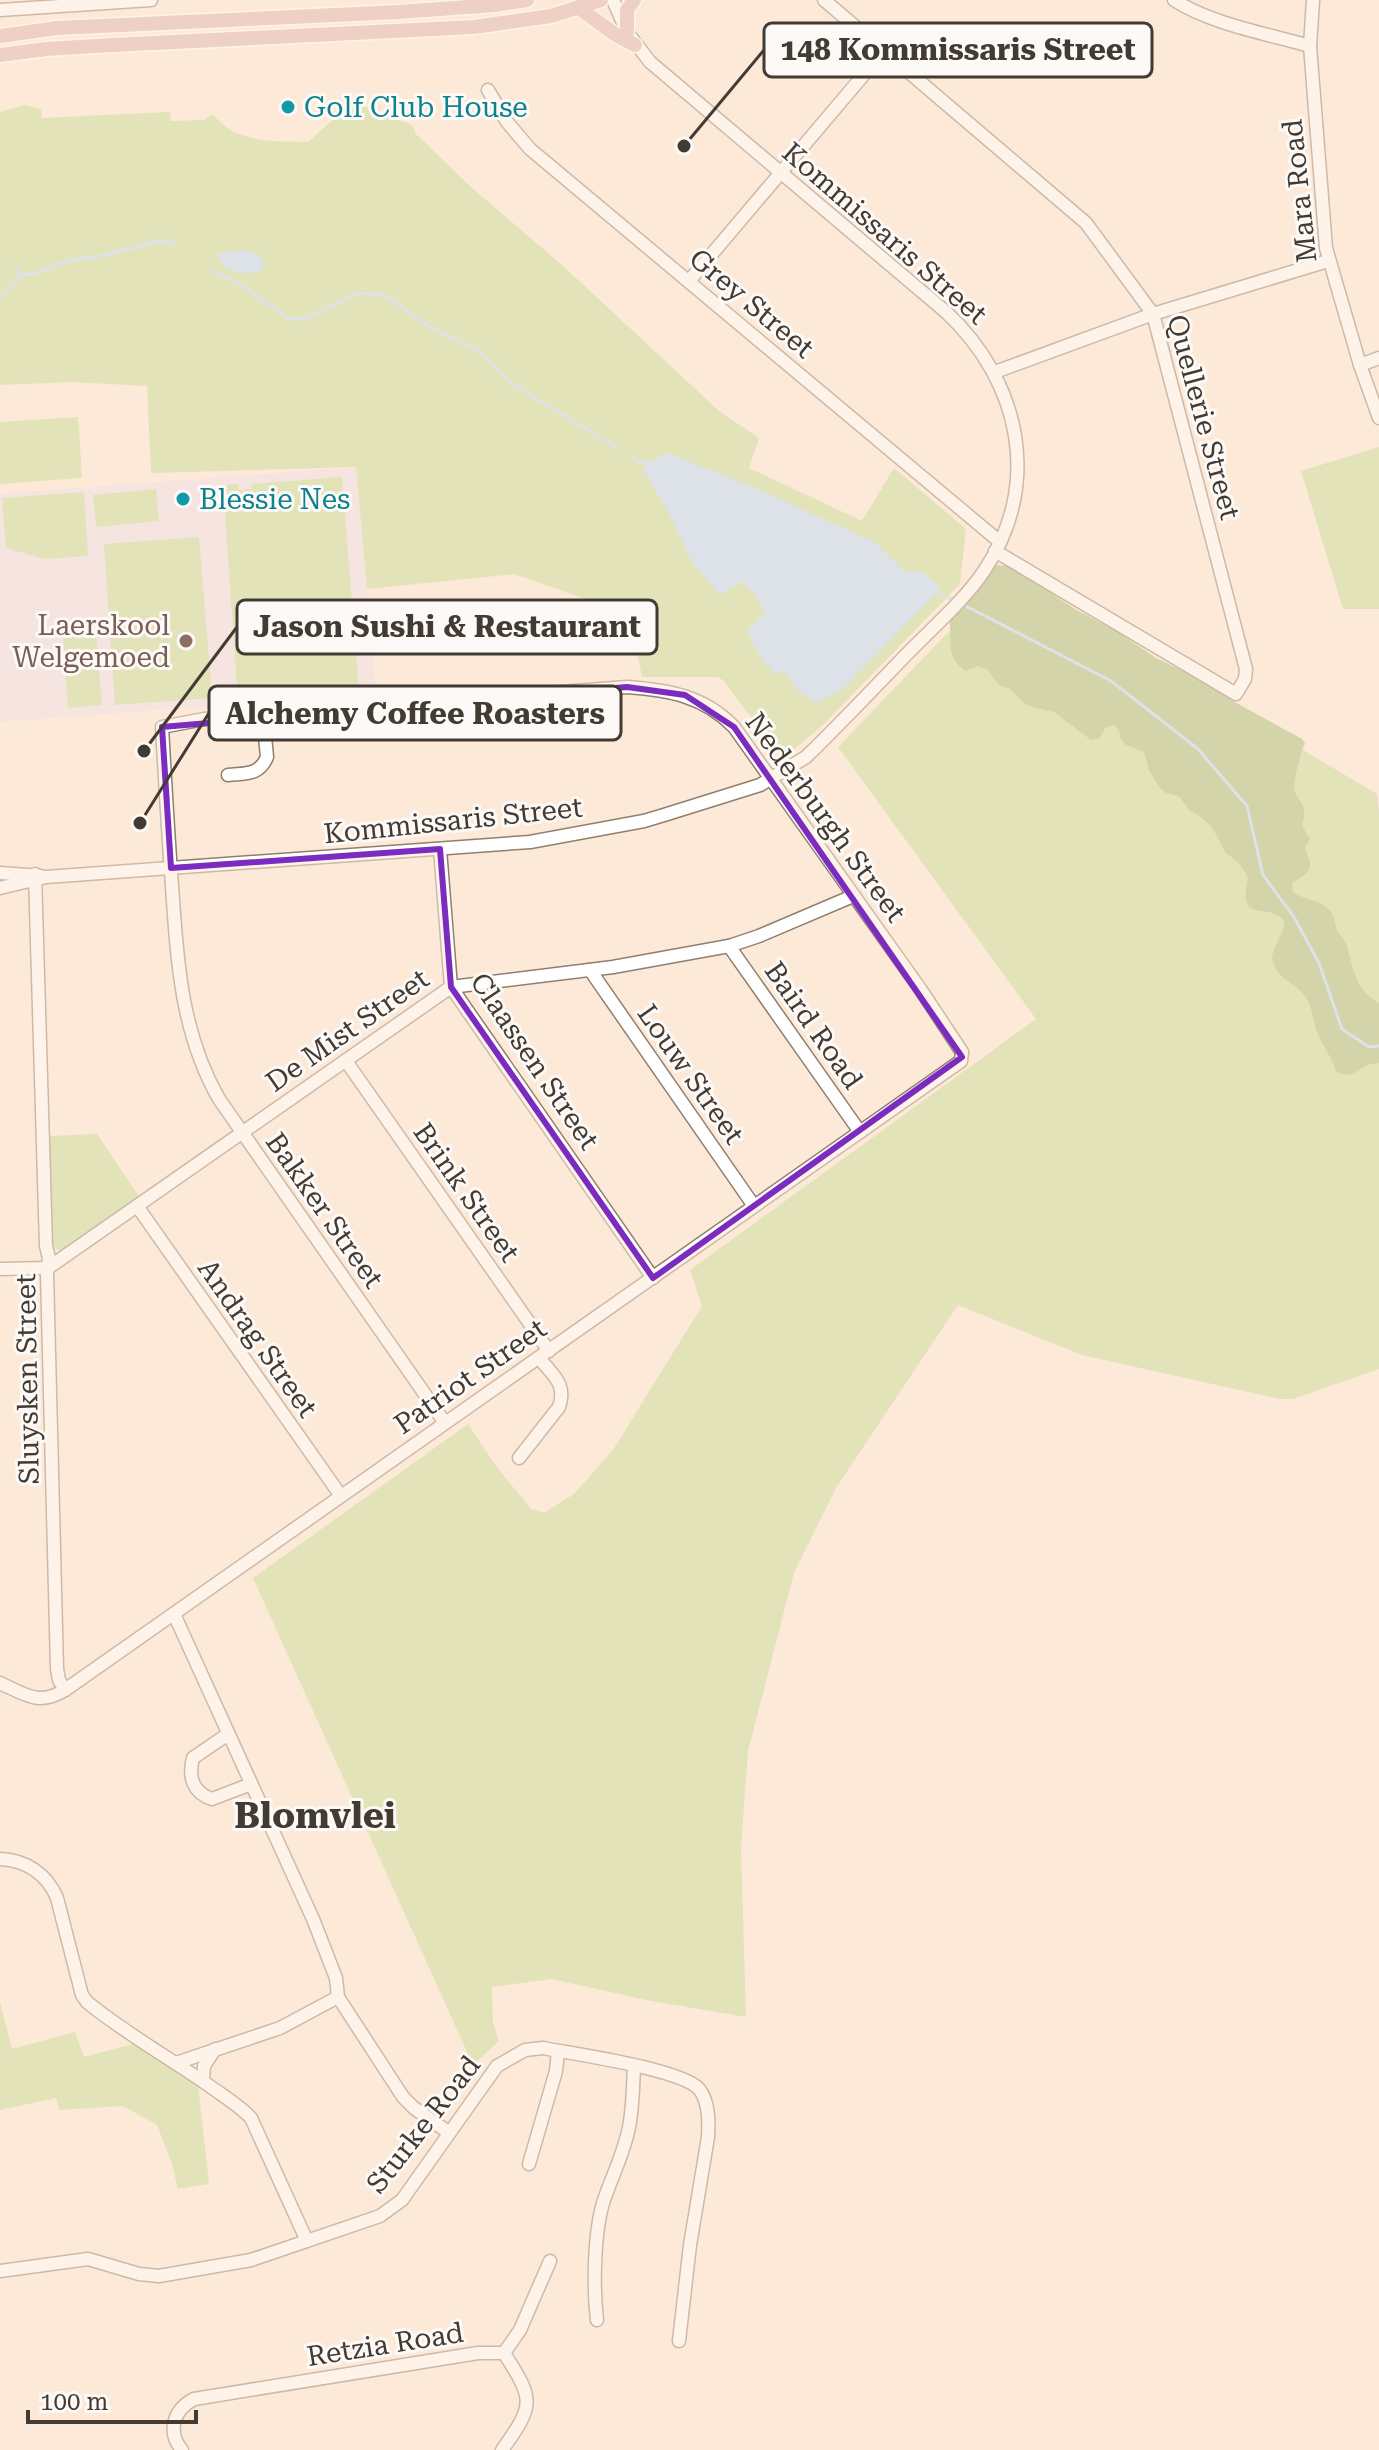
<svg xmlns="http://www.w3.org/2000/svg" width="1379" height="2450" font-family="'Roboto Serif',serif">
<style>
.education{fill:#edddee}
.green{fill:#c2db95}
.forest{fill:#a1bb71}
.water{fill:#b6d8fc}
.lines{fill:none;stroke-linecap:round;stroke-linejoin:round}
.stream{stroke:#b6d8fc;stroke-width:3}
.minor-casing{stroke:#907f6f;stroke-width:15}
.major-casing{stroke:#fff;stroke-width:17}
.minor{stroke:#fff;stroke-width:12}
.major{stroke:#ddb2af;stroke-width:14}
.marked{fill:none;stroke:#7b2cbf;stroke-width:6;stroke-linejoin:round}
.culture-dot{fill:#0f9aa8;stroke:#fdf9f6;stroke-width:3}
.education-dot{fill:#8d6e63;stroke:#fdf9f6;stroke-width:3}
.labels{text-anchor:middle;stroke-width:6;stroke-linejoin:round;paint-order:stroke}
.culture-label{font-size:28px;fill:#0d838f;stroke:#fdf9f6;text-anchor:start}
.street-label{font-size:28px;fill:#423b34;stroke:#fdf9f6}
.education-label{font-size:28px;fill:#785e54;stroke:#fdf9f6;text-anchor:end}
.district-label{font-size:36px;font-weight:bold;fill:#423b34;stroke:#fdf9f6}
.leader{fill:none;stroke:#423b34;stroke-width:3}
.callout-dot{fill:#423b34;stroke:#fdf9f6;stroke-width:3}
.callout{fill:#fdf9f6;stroke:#423b34;stroke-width:3}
.callout-label{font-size:30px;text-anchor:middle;font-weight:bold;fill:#423b34}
</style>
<rect width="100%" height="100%" fill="#fde9d7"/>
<path class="education" d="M356 467 376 693 0 722V494Z"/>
<g class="green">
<path d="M353 102 412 125 416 134 472 188 561 264 719 411 759 438 749 468 862 521 894 468 966 529 960 584 823 725 791 752 777 751 723 680 717 677H642L629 614 514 574 367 589 356 467 151 473 147 386 72 382 0 385V112L25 105 41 109 42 118 170 112 171 121 204 120 213 114C235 144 274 141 308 142Z"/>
<path d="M78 417 82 478 0 484V422Z"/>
<path d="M1379 447V609H1343L1301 471Z"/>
<path d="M342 477 359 691 238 701 223 485 238 484 239 490 252 489V484Z"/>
<path d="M156 489 159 521 96 527 93 495Z"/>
<path d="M84 492 88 556 44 559 6 548 2 498Z"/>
<path d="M199 537 212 698 115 705 104 544Z"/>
<path d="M1005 573 1377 794 1379 813V1369L1293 1399H1280L1082 1355 958 1305 836 1488 794 1573 748 1751 741 1848 746 2017 646 2000 552 1979 492 1987 493 2023 499 2041 473 2065 253 1578 468 1424 496 1466 531 1509 544 1513 574 1494 613 1450 702 1306 690 1270 1036 1019 838 747Z"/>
<path d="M96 633 102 705 68 708 63 635Z"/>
<path d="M97 1134 140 1198 63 1251 57 1250 51 1242 49 1136Z"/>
<path d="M0 2002 12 2049 75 2032 84 2057 137 2043 198 2085 209 2184 178 2189 172 2164 157 2125 123 2106 59 2110 56 2098 0 2110Z"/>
</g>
<path class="forest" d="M997 565 1007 566 1024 575 1075 609 1118 632 1156 658 1200 679 1221 691 1231 700 1302 739 1305 743C1301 753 1292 782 1295 792 1297 798 1303 803 1304 809 1306 826 1297 819 1310 839L1305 848C1313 870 1313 870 1292 883L1293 892C1305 901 1322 899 1331 912 1335 918 1335 924 1337 930 1340 936 1345 940 1347 946 1354 970 1355 990 1379 1003V1063C1359 1063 1354 1083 1336 1071 1331 1054 1317 1039 1314 1023 1312 1014 1312 1006 1306 998 1294 980 1282 985 1272 960 1272 945 1285 936 1284 920 1264 901 1238 926 1248 878L1240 864 1225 852 1212 827 1198 815 1190 811 1179 796 1166 793 1159 787 1149 770 1144 752 1126 745 1120 738V733L1115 725 1106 727 1099 739 1091 740 1054 712 1032 707 1024 703 1011 690 998 684 987 669 978 666 966 671C944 657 953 639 949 618L989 570Z"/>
<g class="water">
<path d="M243 250 261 256 264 264 261 270C247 277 221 272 218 255L223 252Z"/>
<path d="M668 453 762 491 874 542 906 572 922 571 941 588 842 690 816 703 797 690 784 671 777 675C762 662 755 649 747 631L765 613 756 595 742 582 720 595 692 562 671 517 643 469 648 462Z"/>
</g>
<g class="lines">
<g class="stream">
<path d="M16 268 20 274 29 275 71 260 106 255 159 241 174 243"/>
<path d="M211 271 241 285 289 319H304L359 293 378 294 389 298 428 326 481 352 512 383 525 392 618 448"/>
<path d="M0 297 12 286 20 274"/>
<path d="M633 457 640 462H648"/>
<path d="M937 593 955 601"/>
<path d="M962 604 1111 681 1198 749 1247 806 1263 875 1294 917 1319 963 1342 1029 1369 1047 1379 1046"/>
</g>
<defs>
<g id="minor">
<path d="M824 0 1086 223 1153 314 1246 669 1245 679 1236 694 995 551"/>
<path d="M1174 0C1211 24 1268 34 1310 46"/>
<path d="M1313 0 1310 46 1326 248 1360 365 1379 418"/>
<path d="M0 10 151 0"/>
<path d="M488 90 507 122 530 149 1000 542"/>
<path d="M689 281 883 52"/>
<path d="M1360 365 1379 358"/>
<path d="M995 372 1153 314 1328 261"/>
<path d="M228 775C245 773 259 776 267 757L263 715"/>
<path d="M440 849 451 987 653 1278"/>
<path d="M0 873 41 876"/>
<path d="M35 874 46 1246 49 1258 47 1273 57 1669 59 1680 65 1690"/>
<path d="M0 888 46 877 530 842 644 821 664 815 760 785 806 757C840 724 872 690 905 656 931 629 963 602 984 571 1043 484 1020 381 946 312L650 62 627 32 613 0"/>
<path d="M729 946 860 1132"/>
<path d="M590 970 754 1206"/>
<path d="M346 1061 549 1351"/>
<path d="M137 1206 341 1496"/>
<path d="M0 1269 48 1268 451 987 613 967 729 946 759 936 853 896"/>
<path d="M519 1458 559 1407C567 1384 553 1375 539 1358"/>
<path d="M174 1614 313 1919 336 1978 338 1997 403 2097 414 2108 448 2132"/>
<path d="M0 1683C26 1695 39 1706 65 1690L961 1061 962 1052 921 990 734 727C704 696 669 690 627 687L204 719 162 727C165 780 168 833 172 886 177 960 181 1033 219 1099L445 1423"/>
<path d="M228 1734 193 1758C188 1777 193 1793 212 1799L251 1784"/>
<path d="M0 1859C26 1860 47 1874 57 1898L82 1995 87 2002C126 2034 170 2058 211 2087 225 2097 240 2106 251 2118L307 2241"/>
<path d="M176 2063 280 2028 338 1997"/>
<path d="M203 2081 204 2066 215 2049"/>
<path d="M529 2164 556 2071 558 2051"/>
<path d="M0 2271 88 2259 139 2274 159 2276 251 2260 380 2216 402 2200 497 2066 525 2050 543 2048C574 2054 681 2069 699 2089 709 2101 709 2121 708 2137L690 2245 679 2341"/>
<path d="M597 2320C593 2288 594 2234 603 2203 611 2178 624 2154 629 2127 633 2107 633 2086 634 2066"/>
<path d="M504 2353 520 2330 550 2261"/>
<path d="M182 2450C167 2432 173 2410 194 2399L478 2353H504"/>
<path d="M502 2450C535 2404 534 2400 504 2353"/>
</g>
<g id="major">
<path d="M579 8 616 35 635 45"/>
<path d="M627 32V10L634 0"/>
<path d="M0 36 57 28 399 12 495 5 527 0"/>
<path d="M0 55 46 49 113 45 474 27 551 16 601 0"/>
</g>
</defs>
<use href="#minor" class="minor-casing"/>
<use href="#major" class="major-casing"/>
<use href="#minor" class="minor"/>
<use href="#major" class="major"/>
</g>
<path d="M0 0H1379V2450H0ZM627 687 685 695 734 727 962 1057 653 1278 451 987 440 849 171 868 162 727Z" fill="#fde9d7" fill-opacity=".55" fill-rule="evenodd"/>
<path class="marked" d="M627 687 685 695 734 727 962 1057 653 1278 451 987 440 849 171 868 162 727Z"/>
<g class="culture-dot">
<circle cx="288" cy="107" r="8"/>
<circle cx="183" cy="499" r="8"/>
</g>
<circle class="education-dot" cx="186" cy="641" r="8"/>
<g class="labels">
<g class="culture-label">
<text x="304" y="117">Golf Club House</text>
<text x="199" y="509">Blessie Nes</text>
</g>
<g class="street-label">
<text transform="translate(1299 191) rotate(-96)" y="10">Mara Road</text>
<text transform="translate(885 233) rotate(41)" y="10">Kommissaris Street</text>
<text transform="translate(752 303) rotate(40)" y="10">Grey Street</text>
<text transform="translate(1204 417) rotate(75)" y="10">Quellerie Street</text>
<text transform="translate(826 817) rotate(54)" y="10">Nederburgh Street</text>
<text transform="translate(453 820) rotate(-6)" y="10">Kommissaris Street</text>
<text transform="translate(814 1025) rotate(55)" y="10">Baird Road</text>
<text transform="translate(347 1030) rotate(-35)" y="10">De Mist Street</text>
<text transform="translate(535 1061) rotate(56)" y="10">Claassen Street</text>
<text transform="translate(691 1074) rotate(55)" y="10">Louw Street</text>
<text transform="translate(467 1192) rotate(55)" y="10">Brink Street</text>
<text transform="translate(325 1210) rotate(55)" y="10">Bakker Street</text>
<text transform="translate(258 1338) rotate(55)" y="10">Andrag Street</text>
<text transform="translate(470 1376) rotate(-35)" y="10">Patriot Street</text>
<text transform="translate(27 1379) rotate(-91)" y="10">Sluysken Street</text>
<text transform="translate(423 2124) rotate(-52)" y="10">Sturke Road</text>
<text transform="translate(385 2344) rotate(-9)" y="10">Retzia Road</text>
</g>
<g class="education-label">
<text x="170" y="635">Laerskool<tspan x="170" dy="32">Welgemoed</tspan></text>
</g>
<g class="district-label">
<text x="315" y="1828">Blomvlei</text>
</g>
</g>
<path class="leader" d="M684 146L764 50M144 751L237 627M140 823L209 713"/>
<g class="callout-dot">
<circle cx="684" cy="146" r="8"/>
<circle cx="144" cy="751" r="8"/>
<circle cx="140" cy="823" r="8"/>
</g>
<g class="callout">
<rect x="764" y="23" width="388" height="54" rx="8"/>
<rect x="237" y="600" width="420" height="54" rx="8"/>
<rect x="209" y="686" width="412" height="54" rx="8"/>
</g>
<g class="callout-label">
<text x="958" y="60">148 Kommissaris Street</text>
<text x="447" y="637">Jason Sushi &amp; Restaurant</text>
<text x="415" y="724">Alchemy Coffee Roasters</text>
</g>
<path d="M28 2410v12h168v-12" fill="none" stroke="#423b34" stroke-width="4"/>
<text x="40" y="2410" font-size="24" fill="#423b34" stroke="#fdf9f6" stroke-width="6" paint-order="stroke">100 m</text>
</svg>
